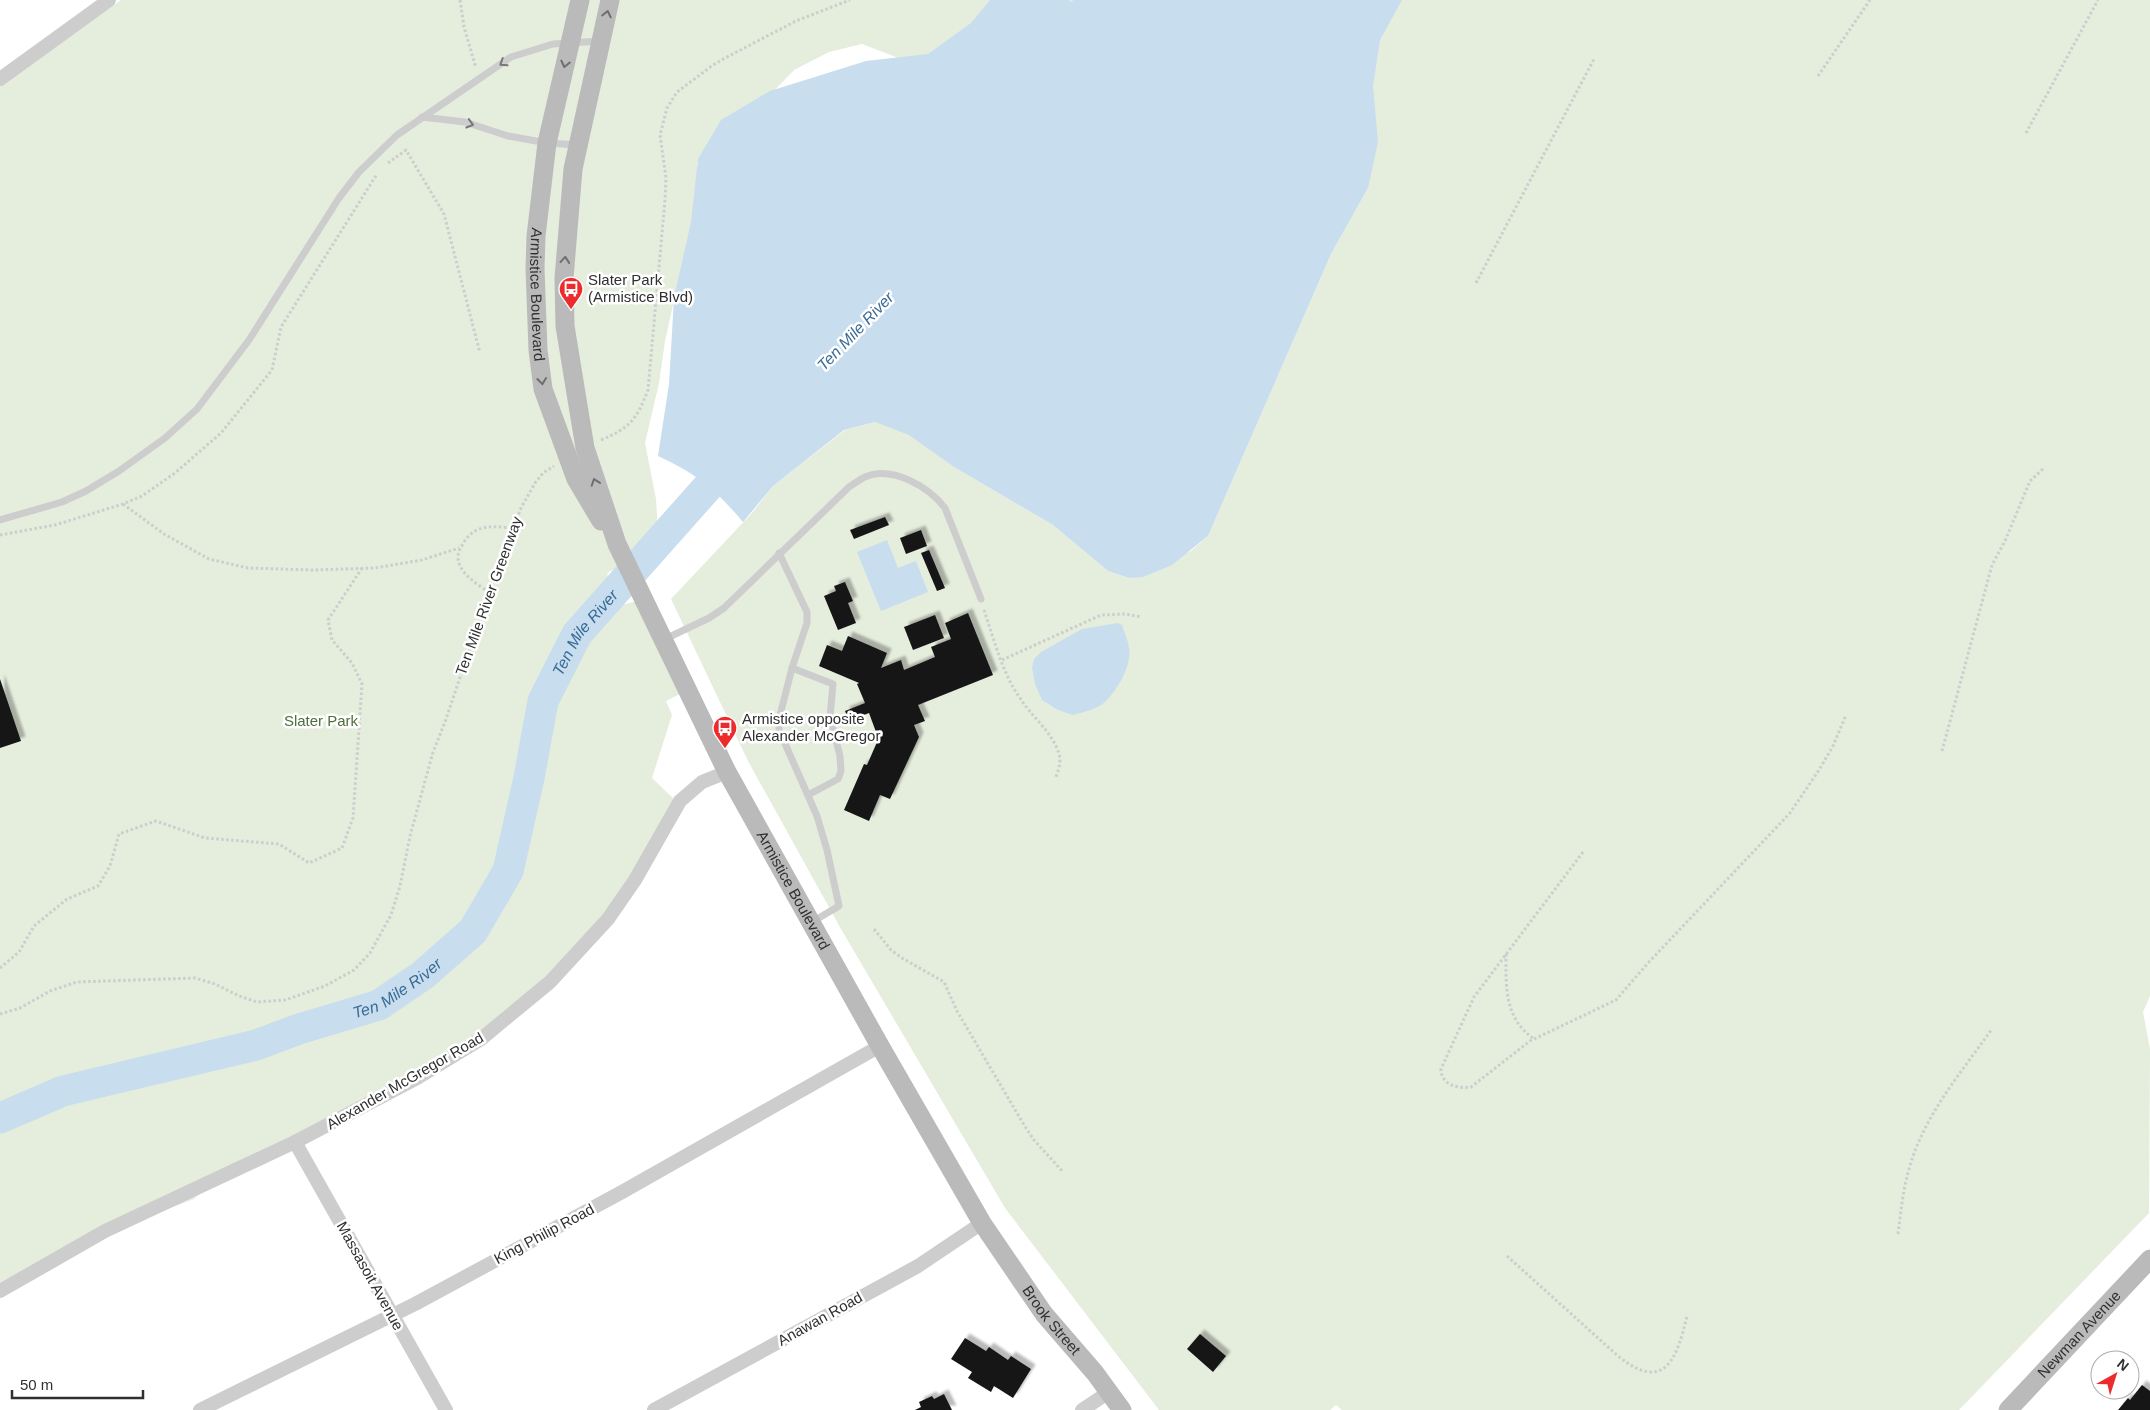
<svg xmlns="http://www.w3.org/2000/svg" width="2150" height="1410" font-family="Helvetica,sans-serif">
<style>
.green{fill:#e5eddd}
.water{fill:#c8ddee}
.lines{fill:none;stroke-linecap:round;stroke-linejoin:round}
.river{stroke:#c8ddee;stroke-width:31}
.building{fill:#171717;filter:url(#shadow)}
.path{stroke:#cdcdcd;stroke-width:3;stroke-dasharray:2.5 2.5;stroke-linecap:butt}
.lane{stroke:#cdcdcd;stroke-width:7}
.street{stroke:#cdcdcd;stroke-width:14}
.secondary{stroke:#bababa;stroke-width:19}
.oneway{stroke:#6e6e6e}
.oneway2{stroke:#777}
.labels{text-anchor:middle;stroke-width:5;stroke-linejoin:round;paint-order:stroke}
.poi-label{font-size:15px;fill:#303030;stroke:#fff;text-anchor:start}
.street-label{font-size:15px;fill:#303030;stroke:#fff}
.park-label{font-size:15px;fill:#4f6e3b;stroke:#fff}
.water-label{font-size:16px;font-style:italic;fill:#396c96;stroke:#fff}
</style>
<defs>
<filter id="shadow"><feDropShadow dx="4.5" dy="-4.5" stdDeviation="1" flood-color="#0004"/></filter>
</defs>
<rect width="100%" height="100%" fill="#fff"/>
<g class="green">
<path d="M121 0H1081L932 71 862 44 829 52 794 70 768 97 730 118 697 163 698 231 676 292 665 341 659 383 645 443 656 499 658 532 645 557 628 567 610 571 607 574 621 605 642 600 684 692 666 701 672 715 652 778 675 800 643 868 564 968 423 1078 199 1194 194 1199 92 1238 0 1293V85Z"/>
<path d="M1371 0H2150V996L2143 1012 2150 1049 2149 1213 1959 1410H1342L1336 1405 1330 1410H1159L1005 1208 841 929 748 761 671 599 752 513 773 486 845 430 875 422 909 434 954 467 1053 525 1108 571 1129 578 1191 551 1208 536 1331 254 1368 188 1339 140Z"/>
</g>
<g class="water">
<path d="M990 0H1069L1070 2 1074 0H1402L1380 40 1373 86 1378 142 1368 188 1331 254 1208 536 1172 565 1143 577 1129 578 1108 571 1053 525 954 467 909 435 875 422 844 430 773 486 743 522C716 490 697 474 658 456L669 384 674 298 691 222 698 159 721 120 770 91 866 61 928 54 971 23Z"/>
<path d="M887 540 898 568 916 561 928 592 881 611 857 552Z"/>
<path d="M1118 623 1122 625C1124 632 1128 640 1129 648 1132 665 1118 689 1106 701 1098 709 1084 712 1073 715L1058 710 1042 700 1035 684 1032 667 1034 659 1041 652 1082 629Z"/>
</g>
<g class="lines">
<path class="river" id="s1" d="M0 1118 63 1091 256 1045 299 1029 379 1005 423 975 473 931 508 871 529 778 543 701 577 634 737 454"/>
</g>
<g class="building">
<path d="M885 517 889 525 854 539 850 530Z"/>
<path d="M921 530 927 546 906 554 900 538Z"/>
<path d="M929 550 945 588 937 591 921 553Z"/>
<path d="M845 582 853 601 848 603 856 623 838 630 824 596 836 591 834 586Z"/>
<path d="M968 613 993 675 918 705 925 721 914 725 919 737 890 799 880 795 869 821 844 810 864 764 867 765 881 733 880 730 876 732 869 713 849 721 845 711 865 703 857 684 859 683 819 666 827 645 842 651 848 636 887 653 881 668 901 660 904 670 935 657 931 647 951 639 945 623Z"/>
<path d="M935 615 944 638 913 650 904 627Z"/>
<path d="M0 679 21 741 0 748Z"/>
<path d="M1200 1334 1226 1356 1213 1372 1187 1349Z"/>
<path d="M965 1338 986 1351 989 1347 1008 1360 1011 1356 1031 1369 1013 1398 994 1386 991 1392 968 1378 972 1372 951 1359Z"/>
<path d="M2142 1385 2150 1391V1410H2118L2128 1398 2130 1400Z"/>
<path d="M944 1394 952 1410H915L921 1407 919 1402 932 1396 934 1399Z"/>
</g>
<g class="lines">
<g class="path">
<path d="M460 0 464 27 476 68"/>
<path d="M1818 76 1870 0"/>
<path d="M2026 133 2098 0"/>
<path d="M388 163 406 150 444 214 480 353"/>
<path d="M1476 283 1594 59"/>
<path d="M601 440C630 428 637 419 648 390L665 200 666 178 660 135 667 108 677 92 713 65 727 57 796 21 850 0"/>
<path d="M123 504 164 534 209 559 248 568 313 570 375 568 422 560 459 548"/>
<path d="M0 535 55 525 123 504 142 496 175 473 221 433 272 370 281 327 377 174"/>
<path d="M489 592C473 582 447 565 463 544 466 538 471 533 477 530 488 525 501 527 513 528"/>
<path d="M984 610C994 639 1002 673 1020 698 1031 716 1051 731 1058 751 1062 760 1059 768 1056 777"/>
<path d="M1002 660 1101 615 1125 614 1142 617"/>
<path d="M1942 751 1992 565 2005 541 2030 481 2044 468"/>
<path d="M1583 852 1474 997 1441 1069C1441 1085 1458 1089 1471 1087L1530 1041 1616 1000 1648 963 1790 813 1819 770 1833 746 1846 715"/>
<path d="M874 929 891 950 902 958 944 982 957 1011 1024 1125 1034 1140 1063 1172"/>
<path d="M1506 954C1506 987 1504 1018 1534 1039"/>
<path d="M0 968 19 952 34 926 67 899 98 886 110 866 119 834 156 821 205 838 279 844 309 863 342 848 353 818 362 684 352 663 332 640 328 620 362 568"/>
<path d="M0 1014 20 1008 50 991 77 982 195 978 215 984 239 996 257 1002 285 1000 325 986 354 970 370 953 391 915 400 886 410 836 433 752 445 722 489 592 521 508 535 483 543 473 554 466"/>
<path d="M1898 1234C1901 1211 1903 1188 1910 1166 1924 1116 1962 1071 1992 1029"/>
<path d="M1507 1256 1618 1356C1665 1394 1677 1358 1687 1316"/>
</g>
<g class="lane">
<path d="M422 117 465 122 508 136 547 143 578 145"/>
<path d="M0 520 62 502 86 491 119 471 165 438 197 409 249 340 339 198 359 172 397 135 511 57 553 44 600 41"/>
<path d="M779 553 807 612V623L792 668 779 719V730L817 816 827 850 839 906 812 922"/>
<path d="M663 640 709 618 724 608 849 487C854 484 860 479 865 477 892 465 929 487 945 508L981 599"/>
<path d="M792 668 833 684 830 717 840 756 841 771 838 779 808 795"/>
</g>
<g class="street">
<path d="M0 79 109 0"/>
<path d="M295 1142 446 1410"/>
<path d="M0 1291 105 1231 295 1142 417 1078 481 1039 550 982 608 919 635 880 680 801 702 782 727 772"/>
<path d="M200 1410 415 1304 622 1192 880 1046"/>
<path d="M654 1410 918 1266 982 1223"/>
<path d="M1082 1410 1109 1392"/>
</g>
<g class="secondary">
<path id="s2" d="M580 0 547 143 536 236 535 269 538 350 543 389 576 479 601 521"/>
<path id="s3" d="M610 0 573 169 564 278 565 326 585 448 617 544 727 772 880 1046 982 1223 1044 1314 1095 1373 1122 1410"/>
<path id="s4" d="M2008 1410 2150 1259"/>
</g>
</g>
<defs><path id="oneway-chevron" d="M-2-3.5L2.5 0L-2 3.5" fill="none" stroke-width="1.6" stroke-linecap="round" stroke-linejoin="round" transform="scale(1.25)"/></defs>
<g class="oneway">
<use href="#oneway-chevron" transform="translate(607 14) rotate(-77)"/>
<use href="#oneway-chevron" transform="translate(565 64) rotate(103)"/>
<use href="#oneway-chevron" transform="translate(565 260) rotate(-85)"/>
<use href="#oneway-chevron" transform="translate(542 381) rotate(84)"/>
<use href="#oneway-chevron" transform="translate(595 482) rotate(-109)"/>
</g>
<g class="oneway2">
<use href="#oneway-chevron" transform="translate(503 63) rotate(147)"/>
<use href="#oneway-chevron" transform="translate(470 124) rotate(16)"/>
</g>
<defs>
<symbol id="bus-pin" viewBox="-11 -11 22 30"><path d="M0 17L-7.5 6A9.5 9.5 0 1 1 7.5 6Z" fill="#ed2b2d" stroke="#fff"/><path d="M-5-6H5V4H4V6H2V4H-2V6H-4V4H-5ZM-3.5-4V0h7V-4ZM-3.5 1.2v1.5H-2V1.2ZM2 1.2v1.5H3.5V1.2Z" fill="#fff"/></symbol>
</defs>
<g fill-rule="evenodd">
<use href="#bus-pin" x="557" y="275" width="28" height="38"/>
<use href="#bus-pin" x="711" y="714" width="28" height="38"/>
</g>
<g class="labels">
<g class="poi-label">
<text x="588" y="285">Slater Park<tspan x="588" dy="17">(Armistice Blvd)</tspan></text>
<text x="742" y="724">Armistice opposite<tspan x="742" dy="17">Alexander McGregor</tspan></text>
</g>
<g class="street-label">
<text dy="5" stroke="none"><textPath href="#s2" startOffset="299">Armistice Boulevard</textPath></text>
<text transform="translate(489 596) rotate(-70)" y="5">Ten Mile River Greenway</text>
<text dy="5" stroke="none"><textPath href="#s3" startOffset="944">Armistice Boulevard</textPath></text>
<text transform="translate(405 1081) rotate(-30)" y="5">Alexander McGregor Road</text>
<text transform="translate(544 1234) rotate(-28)" y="5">King Philip Road</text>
<text transform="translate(370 1276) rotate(61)" y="5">Massasoit Avenue</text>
<text transform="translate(820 1319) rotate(-29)" y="5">Anawan Road</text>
<text dy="5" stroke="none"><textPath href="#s3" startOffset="1446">Brook Street</textPath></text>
<text dy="5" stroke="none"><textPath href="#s4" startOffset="104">Newman Avenue</textPath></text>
</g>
<g class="park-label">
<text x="321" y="726">Slater Park</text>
</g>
<g class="water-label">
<text transform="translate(855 331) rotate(-46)" y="6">Ten Mile River</text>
<text dy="6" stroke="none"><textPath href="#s1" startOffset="840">Ten Mile River</textPath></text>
<text dy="6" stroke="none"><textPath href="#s1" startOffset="420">Ten Mile River</textPath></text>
</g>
</g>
<g transform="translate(2115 1375) rotate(39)"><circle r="24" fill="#ffffff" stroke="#acacac"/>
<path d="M0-4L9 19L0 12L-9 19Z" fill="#ed2b2d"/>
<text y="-8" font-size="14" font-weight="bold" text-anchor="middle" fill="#303030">N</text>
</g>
<path d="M12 1390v8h131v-8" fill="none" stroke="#303030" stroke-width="2.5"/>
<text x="20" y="1390" font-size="15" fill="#303030" stroke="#ffffff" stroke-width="4" paint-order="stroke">50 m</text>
</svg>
